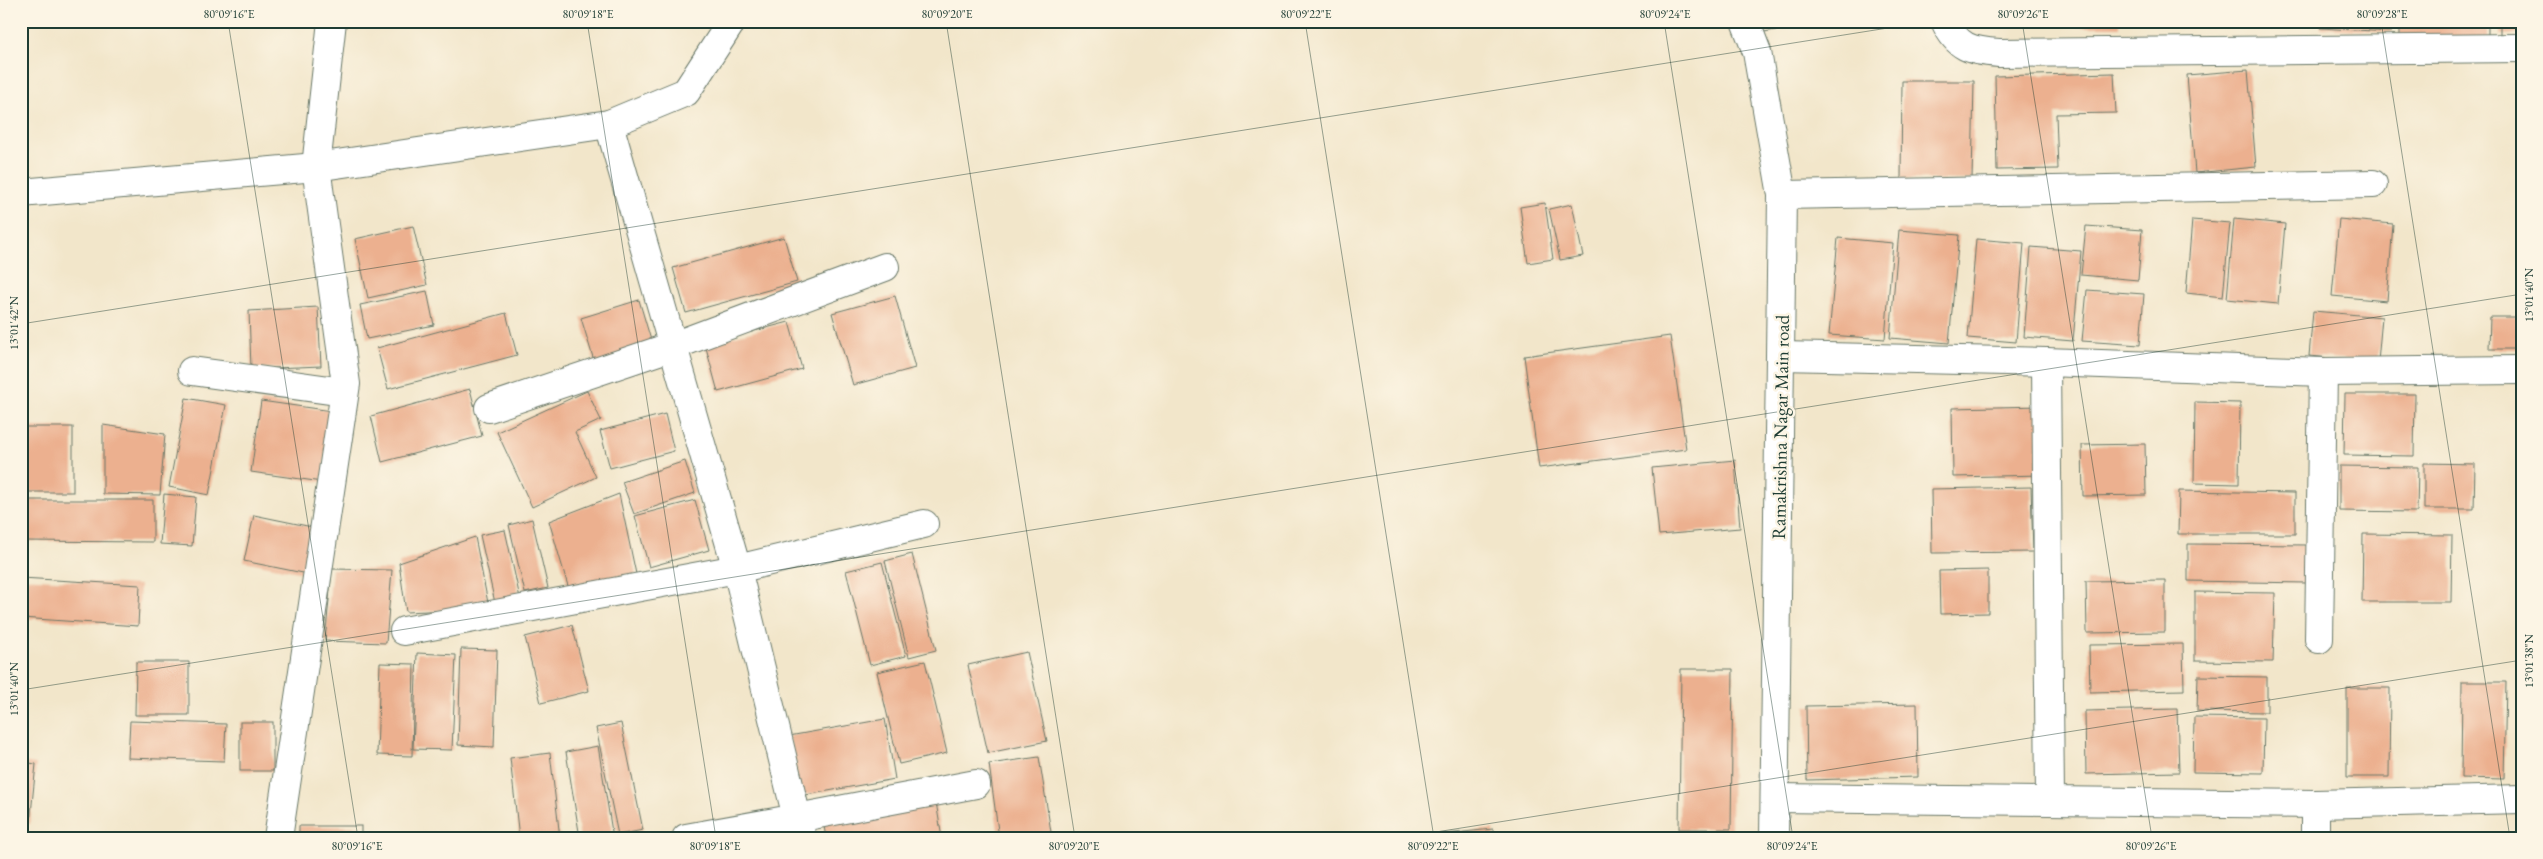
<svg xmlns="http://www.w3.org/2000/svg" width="2543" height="859" font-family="'EB Garamond',serif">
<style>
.building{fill:#ecb08f}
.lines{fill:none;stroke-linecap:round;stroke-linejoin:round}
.minor-casing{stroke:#697868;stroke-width:30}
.minor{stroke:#fff;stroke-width:28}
.ticks{fill:none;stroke:#1f3d34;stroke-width:1;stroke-opacity:0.45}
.labels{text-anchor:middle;stroke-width:5;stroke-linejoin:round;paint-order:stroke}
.street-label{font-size:19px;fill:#1f3d34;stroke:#fcf5e5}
.neatline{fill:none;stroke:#1f3d34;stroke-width:2}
.ticks-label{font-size:12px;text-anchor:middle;fill:#1f3d34}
</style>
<rect width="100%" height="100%" fill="#fcf5e5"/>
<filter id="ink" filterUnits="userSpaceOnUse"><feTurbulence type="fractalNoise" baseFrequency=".02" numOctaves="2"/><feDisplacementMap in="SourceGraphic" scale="10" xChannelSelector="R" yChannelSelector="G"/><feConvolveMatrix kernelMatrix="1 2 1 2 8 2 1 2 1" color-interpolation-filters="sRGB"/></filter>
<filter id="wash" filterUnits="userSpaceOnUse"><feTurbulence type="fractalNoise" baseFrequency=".0096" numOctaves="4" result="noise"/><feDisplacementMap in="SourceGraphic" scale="20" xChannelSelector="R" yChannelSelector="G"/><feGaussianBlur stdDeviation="1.12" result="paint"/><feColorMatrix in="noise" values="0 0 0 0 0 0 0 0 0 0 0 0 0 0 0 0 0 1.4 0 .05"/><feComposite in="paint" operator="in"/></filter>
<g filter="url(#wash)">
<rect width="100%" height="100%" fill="#f2e6ca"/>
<g id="blocks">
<g class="building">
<path d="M1755 21H1824V22L1758 33Z"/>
<rect x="2075" y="21" width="45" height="6"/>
<rect x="2219" y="21" width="89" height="4"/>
<path d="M2321 21H2391V32L2320 28Z"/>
<path d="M2400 21H2488V37L2400 40Z"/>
<path d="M2500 21H2522V34L2500 35Z"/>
<path d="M2248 70 2256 167 2195 173 2187 75Z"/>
<path d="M2114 73 2116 113 2056 114 2058 169 1997 170 1995 76Z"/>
<path d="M1902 81H1974L1972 180 1901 179Z"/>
<path d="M1545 203 1553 259 1528 263 1520 207Z"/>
<path d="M1572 204 1583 256 1560 260 1549 209Z"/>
<path d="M2234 219 2285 224 2278 304 2227 299Z"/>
<path d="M2339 219 2393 224 2387 301 2332 296Z"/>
<path d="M2192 220 2230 223 2223 297 2186 293Z"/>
<path d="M413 226 427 285 368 298 355 239Z"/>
<path d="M2086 226 2142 230 2138 280 2081 275Z"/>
<path d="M1899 230 1959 235 1949 343 1890 338Z"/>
<path d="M784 237 797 282 686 313 673 268Z"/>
<path d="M1838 238 1893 243 1885 339 1829 335Z"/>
<path d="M1976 239 2024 243 2016 342 1968 338Z"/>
<path d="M2031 247 2081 251 2073 341 2024 337Z"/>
<path d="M2087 290 2144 294 2140 345 2082 341Z"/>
<path d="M427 291 434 325 367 339 360 305Z"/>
<path d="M895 296 915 368 853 385 832 313Z"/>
<path d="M639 300 653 347 595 364 581 318Z"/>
<path d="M318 307 321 366 251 369 249 311Z"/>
<path d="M2313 311 2382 317 2378 362 2309 356Z"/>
<path d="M506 313 517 355 388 389 377 348Z"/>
<path d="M2490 317H2522V349H2489Z"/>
<path d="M789 322 802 369 718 392 705 344Z"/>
<path d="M1670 336 1686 449 1539 468 1524 356Z"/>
<path d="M470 389 482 436 382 462 371 416Z"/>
<path d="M587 391 601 420 575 432 596 477 532 507 497 432Z"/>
<path d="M2345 394H2415L2414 456 2344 455Z"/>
<path d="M186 398 226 405 209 495 169 487Z"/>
<path d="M261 401 332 411 322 482 251 472Z"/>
<path d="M2195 402 2240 403 2239 484 2194 483Z"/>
<path d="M2041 406 2042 475 1953 477 1952 408Z"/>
<path d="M665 414 674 451 610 468 600 431Z"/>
<path d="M103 425 165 434 160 495 103 494Z"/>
<rect x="21" y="427" width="52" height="65"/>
<path d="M2145 444 2146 495 2083 496 2082 445Z"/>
<path d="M1735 460 1740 528 1659 535 1652 468Z"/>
<path d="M685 461 695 493 634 514 622 482Z"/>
<path d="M2424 463 2475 464 2474 509H2424Z"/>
<path d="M2339 466 2418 467 2417 512 2339 511Z"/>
<path d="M2031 487 2033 552 1932 553 1931 489Z"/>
<path d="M2179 491 2295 493V534H2178Z"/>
<path d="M164 494 196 497 192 546 160 544Z"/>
<path d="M619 494 636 574 568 586 549 521Z"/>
<path d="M21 500H153V542L21 541Z"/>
<path d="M695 500 709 550 649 567 635 516Z"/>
<path d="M254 515 317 528 308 574 244 561Z"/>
<path d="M532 519 548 588 525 593 509 525Z"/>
<path d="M505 530 520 598 495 603 480 535Z"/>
<path d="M2363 534 2452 535 2451 602H2362Z"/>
<path d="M475 537 489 608 406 612 399 563Z"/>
<path d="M2188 544 2307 545 2306 583 2188 581Z"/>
<path d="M912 554 936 650 909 657 885 561Z"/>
<path d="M882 562 906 656 870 665 846 571Z"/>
<path d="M332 569 392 570 386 643 325 641Z"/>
<path d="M1988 570V613L1940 614 1939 571Z"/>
<path d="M21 578 140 585 138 626 21 618Z"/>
<path d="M2165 580V632L2087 633 2086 581Z"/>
<path d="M2195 592 2275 593 2273 662 2195 661Z"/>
<path d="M572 625 589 691 541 703 525 637Z"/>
<path d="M2183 644 2184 690 2090 692 2089 645Z"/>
<path d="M461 649 497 650 494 747 458 745Z"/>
<path d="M1027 652 1047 741 988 753 968 665Z"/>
<path d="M417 653 456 655 452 750 413 749Z"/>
<path d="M925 661 947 753 899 764 877 672Z"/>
<path d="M136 662H189V715H135Z"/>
<path d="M380 663 414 664 412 756 377 755Z"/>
<path d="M1681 669H1733L1731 829H1679Z"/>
<path d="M2198 676 2267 677V712L2197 711Z"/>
<path d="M2462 682H2506L2504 779 2461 778Z"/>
<path d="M2347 688H2390L2389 777H2347Z"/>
<path d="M1917 704 1918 777 1807 780 1806 706Z"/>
<path d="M2177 709 2179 772 2086 774 2085 711Z"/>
<path d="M2194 717 2264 718 2263 773 2193 772Z"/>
<path d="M885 719 895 779 800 796 789 736Z"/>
<path d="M130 721 226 724 224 761 128 758Z"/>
<rect x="240" y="722" width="33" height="49"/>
<path d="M621 723 643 830 618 835 596 728Z"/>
<path d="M598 746 613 838H580L566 752Z"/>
<path d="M550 753 560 838H519L510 758Z"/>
<path d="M1039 757 1051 832 999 838 989 764Z"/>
<path d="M21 762 36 764 30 824 21 823Z"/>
<path d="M936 802 942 838H826L823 820Z"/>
<rect x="299" y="826" width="62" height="12"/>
<path d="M1493 829 1494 838H1425L1424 836Z"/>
</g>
</g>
</g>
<g filter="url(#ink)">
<use href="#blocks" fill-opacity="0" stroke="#697868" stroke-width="1"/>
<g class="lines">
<defs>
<g id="minor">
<path d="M1745 21 1757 52 1782 195 1774 838"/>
<path d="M1945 21C1957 48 1971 51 1999 53L2522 48"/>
<path d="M609 124 737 569 797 818 686 838"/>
<path d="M21 193 316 167 609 124 686 92 732 21"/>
<path d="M1782 195 2373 184"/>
<path d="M1781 356 2046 362 2323 372 2522 370"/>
<path d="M2046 362 2050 800"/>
<path d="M192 371 344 392"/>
<path d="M489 408 673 346 885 267"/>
<path d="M404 631 737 569 924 524"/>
<path d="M2319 639 2323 372"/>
<path d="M1775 798 2315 804 2522 799"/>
<path d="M278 838 346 384 316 167 332 21"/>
<path d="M802 838 797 818 976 784"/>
<path d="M2315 838V804"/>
</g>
</defs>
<use href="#minor" class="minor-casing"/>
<use href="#minor" class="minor"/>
</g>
</g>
<path class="ticks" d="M228 21 358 838M587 21 716 838M946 21 1075 838M1305 21 1434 838M1664 21 1793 838M2022 21 2152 838M2381 21 2510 838M21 324 1932 21M21 690 2522 294M1398 838 2522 660"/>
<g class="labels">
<g class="street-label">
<text transform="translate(1780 427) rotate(-89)" y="7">Ramakrishna Nagar Main road</text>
</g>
</g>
<rect width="2543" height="859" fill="none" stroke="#fcf5e5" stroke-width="55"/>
<rect x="28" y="28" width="2488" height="804" class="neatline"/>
<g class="ticks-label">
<text x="229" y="18">80°09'16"E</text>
<text x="588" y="18">80°09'18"E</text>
<text x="947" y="18">80°09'20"E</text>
<text x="1306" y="18">80°09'22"E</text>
<text x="1665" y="18">80°09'24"E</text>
<text x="2023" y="18">80°09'26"E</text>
<text x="2382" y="18">80°09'28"E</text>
<text transform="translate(2529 295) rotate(-90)" y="4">13°01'40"N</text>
<text transform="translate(14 323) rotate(-90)" y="4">13°01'42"N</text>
<text transform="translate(2529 661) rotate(-90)" y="4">13°01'38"N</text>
<text transform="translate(14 689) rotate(-90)" y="4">13°01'40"N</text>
<text x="357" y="850">80°09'16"E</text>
<text x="715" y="850">80°09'18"E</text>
<text x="1074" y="850">80°09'20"E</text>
<text x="1433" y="850">80°09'22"E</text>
<text x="1792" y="850">80°09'24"E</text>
<text x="2151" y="850">80°09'26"E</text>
</g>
</svg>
